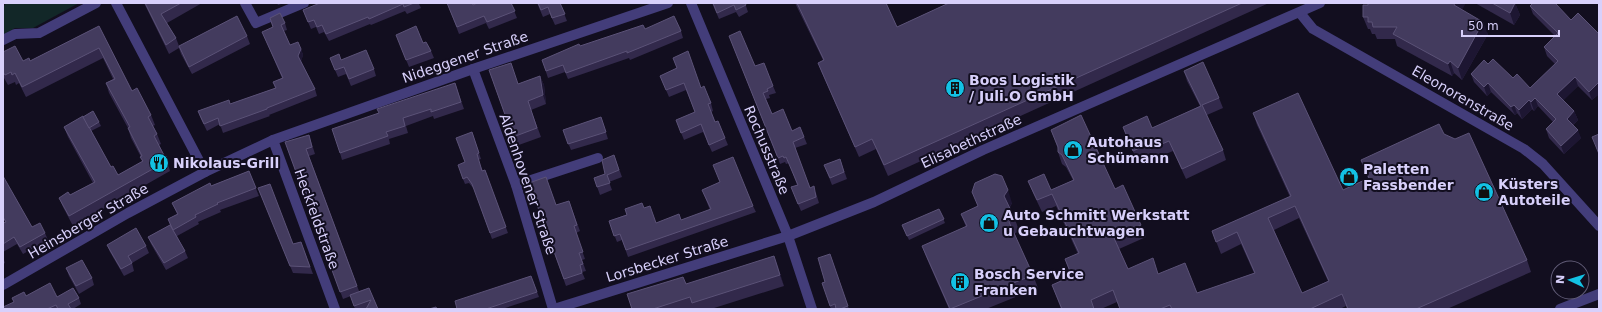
<svg xmlns="http://www.w3.org/2000/svg" width="1602" height="312" font-family="'DejaVu Sans',sans-serif">
<style>
.green{fill:#122728}
.lines{fill:none;stroke-linecap:round;stroke-linejoin:round}
.minor{stroke:#433d7a;stroke-width:10}
.wall{fill:#32294b;fill-rule:evenodd}
.shaded-wall{fill:#1d1632}
.building{fill:#433b5e;stroke:#5b5277;fill-rule:evenodd}
.labels{text-anchor:middle;stroke-width:4;stroke-linejoin:round;paint-order:stroke}
.street-label{font-size:14px;fill:#d8d0fb;stroke:#120e1f}
.poi-label{font-size:14px;font-weight:bold;fill:#d8d0fb;stroke:#120e1f;text-anchor:start}
</style>
<rect width="100%" height="100%" fill="#120e1f"/>
<path class="green" d="M6 3H79L33 28H15L3 35V8Z"/>
<g class="lines">
<g class="minor">
<path d="M116 3 205 172"/>
<path d="M245 3 256 23 304 3"/>
<path d="M691 3 788 236 812 309"/>
<path d="M1300 13 1313 29 1524 149 1543 164 1599 226"/>
<path d="M3 40 15 34 39 33 96 3"/>
<path d="M473 69 516 185 553 309"/>
<path d="M273 140 335 309"/>
<path d="M516 185 598 158"/>
<path d="M3 285 128 213 205 172 273 140 473 69 668 3"/>
<path d="M554 309 788 236 874 202 983 150 1320 3"/>
<path d="M1560 309 1599 294"/>
</g>
</g>
<g class="wall">
<path d="M144 3H202L167 23 176 38 179 46 247 36 250 44 192 74 181 54 179 48 169 54 147 9Z"/>
<path d="M277 3H284L278 5Z"/>
<path d="M320 3H420L419 4 421 8 407 14 405 11 371 25 370 24 329 41 324 32 319 34 316 27 311 29 303 10Z"/>
<path d="M447 3 473 5 511 3 517 18 489 29 486 23 459 34Z"/>
<path d="M537 3H560L567 21 555 25 550 14 543 17Z"/>
<path d="M712 3H745L748 12 739 17 736 12 719 19Z"/>
<path d="M795 3H886L897 27 949 3H1269L888 176 876 149 859 157 822 73 818 63 823 60Z"/>
<path d="M1475 3H1515L1520 15 1514 25Z"/>
<path d="M1530 6 1571 20 1599 34V94L1592 100 1578 86 1563 100 1574 111 1578 120 1573 125 1581 138 1564 154 1549 138 1546 129 1553 122 1538 106 1534 111 1532 109 1522 119 1517 113 1515 115 1491 92 1487 96 1474 82 1471 74 1488 64 1530 88 1555 64 1547 56 1544 47 1555 36 1533 14Z"/>
<path d="M1462 10 1488 34 1462 80 1454 73 1452 76 1397 46 1395 39H1377L1375 34H1372L1370 29H1368L1363 17Z"/>
<path d="M270 18 285 23 287 30 284 31 290 45 301 49 303 55 301 61 315 89 317 96 269 115 270 116 223 133 220 124 207 131 200 117 198 111 230 104 275 88 273 82 282 78 262 32 273 27Z"/>
<path d="M99 26 132 91 151 115 155 125 153 126 157 134 161 144 159 145 167 161 170 171 73 226 63 207 59 198 70 195 93 183 68 137 64 127 99 122 101 126 91 131 111 167 118 175 142 162 141 157 131 138 128 128 109 93 106 83 113 79 103 58 26 97 19 83 16 85 15 82 8 85 4 78H3V52L23 61H30Z"/>
<path d="M645 29 681 31 683 38 630 60 629 58 568 79 565 72 548 78 542 60 580 46Z"/>
<path d="M396 35 431 51 434 58 409 67Z"/>
<path d="M729 36 773 86 776 93 769 95 770 98 766 99 772 114 792 131 800 127 807 144 795 148 810 188 816 193 819 203 801 211 791 187 797 185 789 163 786 164 785 162 780 164Z"/>
<path d="M330 58 341 60 374 69 376 76 351 86 346 74 338 77Z"/>
<path d="M673 58 701 88 711 103 713 111 711 112 715 122 718 121 728 145 712 152 703 132 684 140 676 120 695 112 686 90 669 97 660 76 677 68Z"/>
<path d="M489 70 518 84 540 76 544 85 546 104 531 110 541 137 516 146Z"/>
<path d="M1184 71 1219 98 1223 108 1207 115 1223 150 1226 160 1186 179 1173 151 1154 159 1152 154 1137 161 1123 127 1152 128 1200 106 1187 81Z"/>
<path d="M455 83 464 109 434 119 433 116 406 126 408 133 389 139 390 144 342 160 340 153 379 113Z"/>
<path d="M1253 113 1343 190 1368 178 1361 160 1444 134 1527 260 1531 272 1447 309H1347L1346 306 1340 309H1119H1120L1117 302 1101 309H1061L1052 285 1071 277 1065 259 1078 254 1056 206 1042 212 1033 193 1028 181 1051 190 1073 180 1066 167 1062 164 1058 152V149L1051 130 1115 189 1141 225 1146 237 1119 249 1128 269 1158 274 1197 293 1254 273 1241 244 1221 254 1212 231 1290 197 1257 125ZM1299 218 1328 281 1302 293 1274 230Z"/>
<path d="M601 117 608 139 571 150 563 130Z"/>
<path d="M472 132 481 159 478 160 483 171 485 170 508 233 492 239 474 189 469 183 465 184 463 179 465 162Z"/>
<path d="M309 135 315 154 309 156 359 291 369 288 378 309H355L351 296 343 299 285 142Z"/>
<path d="M614 155 622 177 609 182 612 190 600 195 594 178 605 174Z"/>
<path d="M840 159 847 179 832 185 824 165Z"/>
<path d="M249 171 259 196 220 210 221 212 198 222 199 224 177 236 185 251 188 258 166 270 151 244 148 237 170 225 168 219 177 214 172 203 211 186Z"/>
<path d="M3 176 32 227 45 233 48 240 23 254 17 244 3 252V223L5 222 3 219Z"/>
<path d="M529 183 556 205 569 201 580 231 576 233 585 259 582 260 586 271 582 272 585 279 566 286Z"/>
<path d="M258 188 293 244 301 242 313 274 293 273Z"/>
<path d="M702 190 753 206 756 212 628 257 622 240 617 242 609 221 644 208 656 223 681 220 710 210Z"/>
<path d="M972 192 1012 203 1010 207 1015 219 1019 231 1014 234 1033 275 1038 288 986 309H949L927 259 922 246 966 227 961 214 978 206Z"/>
<path d="M939 209 945 223 909 240 902 225Z"/>
<path d="M107 245 146 246 149 253 132 263 134 271 124 276 110 252Z"/>
<path d="M830 254 849 309H831L822 283 825 282Z"/>
<path d="M774 256 784 286 711 309H694V308L690 309H632L683 277 686 284Z"/>
<path d="M3 257 5 263 3 264Z"/>
<path d="M66 268 92 278 94 285 79 294 69 276Z"/>
<path d="M531 276 539 297 502 309H457Z"/>
<path d="M26 296 79 298 81 304 73 309H3L14 302 12 298Z"/>
</g>
<g class="shaded-wall">
<path d="M1455 3H1466L1458 17 1454 5Z"/>
<path d="M1515 3 1520 15 1514 25 1510 13Z"/>
<path d="M1483 22 1488 34 1462 80 1458 68Z"/>
<path d="M301 49 303 55 301 62 298 56Z"/>
<path d="M1450 61 1454 73 1452 76 1448 64Z"/>
<path d="M540 76 544 85 546 104 543 95Z"/>
<path d="M1575 77 1578 86 1561 103 1557 94Z"/>
<path d="M1599 82V94L1592 100 1589 92Z"/>
<path d="M1488 83 1491 92 1487 96 1484 87Z"/>
<path d="M1535 98 1538 106 1534 111 1531 102Z"/>
<path d="M1529 100 1532 109 1522 119 1519 110Z"/>
<path d="M1514 105 1517 113 1515 115 1511 107Z"/>
<path d="M1574 111 1578 120 1570 127 1567 119Z"/>
<path d="M1578 130 1581 138 1564 154 1561 146Z"/>
<path d="M1008 190 1012 203 1009 208 1004 196Z"/>
<path d="M774 256 778 266 784 286 780 275Z"/>
</g>
<g class="building">
<path d="M145 3H181L161 14 176 38 166 45Z"/>
<path d="M320 3H414L404 7 403 4 369 19 368 17 326 34 322 25 317 27 314 20 308 22 303 10Z"/>
<path d="M447 3H472L473 5 477 3H511L515 11 487 22 484 16 457 27Z"/>
<path d="M538 3H560L565 14 552 18 548 7 541 10Z"/>
<path d="M713 3H745L746 5 736 10 734 5 717 13Z"/>
<path d="M797 3H886L897 27 949 3H1242L884 165 872 139 855 147 818 63 824 60Z"/>
<path d="M1368 3H1455L1454 5 1483 22 1458 68 1450 61 1448 64 1393 34 1397 27H1373L1372 22H1368V17H1363V5H1368Z"/>
<path d="M1492 3H1515L1510 13Z"/>
<path d="M1533 3H1555L1571 20 1578 13 1599 34V82L1589 92 1575 77 1557 94 1574 111 1567 119 1578 130 1561 146 1546 129 1556 119 1535 98 1531 102 1529 100 1519 110 1514 105 1511 107 1488 83 1484 87 1471 74 1484 60 1488 64 1493 59 1513 78 1517 74 1530 88 1558 61 1544 47 1558 33 1530 6Z"/>
<path d="M280 13 285 23 281 25 290 45 298 42 301 49 298 56 315 89 267 108V109L220 126 218 118 204 124 198 111 229 100 230 104 276 88 273 82 283 78 262 32 273 27 270 18Z"/>
<path d="M237 16 247 36 189 67 179 46Z"/>
<path d="M674 16 681 31 627 53V51L566 73 563 65 546 71 542 60 579 44 580 46 643 25 645 29Z"/>
<path d="M99 26 132 91 137 88 151 115 148 117 157 134 154 136 167 161 69 216 59 198 68 192 70 195 95 182 64 127 83 116 111 167 113 166 118 175 143 161 140 157 142 156 128 128 130 127 106 83 115 79 99 48 22 87 15 73 12 75 11 72 5 75 3 72V52L15 46 23 61 29 58 30 61Z"/>
<path d="M416 26 423 43 426 42 431 51 406 60 396 35Z"/>
<path d="M740 31 755 66 764 63 773 86 767 89 768 91 763 93 772 114 783 109 792 131 800 127 804 137 793 142 810 188 814 186 816 197 798 204 791 187 798 185 786 157 784 158 783 156 778 158 729 36Z"/>
<path d="M366 50 374 69 349 79 344 67 335 70 330 58 339 54 341 60Z"/>
<path d="M688 51 701 88 704 86 711 103 708 104 715 122 718 121 725 138 709 145 701 124 681 133 676 120 695 112 684 83 666 90 660 76 677 68 673 58Z"/>
<path d="M1203 62 1219 98 1202 105 1223 150 1182 169 1169 141 1150 149 1148 144 1133 151 1123 127 1147 116 1152 128 1201 106 1184 71Z"/>
<path d="M511 63 518 84 540 76 543 95 528 101 537 128 513 137 489 70Z"/>
<path d="M455 83 461 102 431 112V109L403 118 405 126 386 132 388 136 340 153 332 129 379 113 377 109Z"/>
<path d="M1298 93 1343 190 1369 178 1361 160 1439 124 1444 134 1455 139 1469 133 1527 260 1416 309H1348L1342 294 1310 309H1172L1170 305 1160 309H1119H1120L1113 290 1091 300 1094 309H1062L1052 285 1072 276 1065 259 1079 253 1052 194 1037 200 1028 181 1044 174 1051 190 1074 180 1062 155 1058 152V147L1051 130 1081 115 1115 189 1123 185 1141 225 1114 238 1128 269 1153 258 1158 274 1185 263 1197 293 1255 273 1237 232 1216 242 1212 231 1291 196 1253 113ZM1295 206 1329 281 1302 293 1268 218Z"/>
<path d="M93 111 99 122 89 128 83 117Z"/>
<path d="M601 117 606 132 568 144 563 130Z"/>
<path d="M472 132 479 153 477 154 482 171 485 170 506 227 490 233 472 184 467 177 463 179 458 165 465 162 456 138Z"/>
<path d="M1599 134V154L1592 137Z"/>
<path d="M309 135 312 147 306 149 357 286 340 292 285 142Z"/>
<path d="M614 155 619 170 607 175 610 183 597 187 594 178 605 174 602 160Z"/>
<path d="M733 157 753 206 626 250 620 234 614 236 609 221 627 215 625 209 642 203 644 208 650 206 656 223 679 214 681 220 711 209 702 190 720 182 713 165Z"/>
<path d="M840 159 844 172 830 178 824 165Z"/>
<path d="M249 171 256 188 217 203 218 204 195 215 196 217 173 230 168 219 178 214 172 203 210 183 211 186Z"/>
<path d="M995 174 1002 176 1008 190 1004 196 1015 219 1009 222 1033 275 950 309 922 246 967 226 961 214 978 206 972 192 975 183Z"/>
<path d="M3 176 32 227 40 223 45 233 20 247 14 237 3 244V223L6 222 3 217Z"/>
<path d="M546 177 556 205 569 201 577 225 574 226 583 252 579 253 583 264 580 265 582 273 564 279 529 183Z"/>
<path d="M270 184 293 244 301 242 310 267 290 266 258 188Z"/>
<path d="M939 209 944 219 907 236 902 225Z"/>
<path d="M170 225 185 251 164 263 148 237Z"/>
<path d="M136 228 146 246 128 256 132 263 121 269 107 245Z"/>
<path d="M830 254 848 306 840 309H836L835 304 830 306 822 283 825 282 818 258Z"/>
<path d="M774 256 780 275 692 303 690 297 653 309H632L627 294 683 277 686 284Z"/>
<path d="M82 260 92 278 76 286 66 268Z"/>
<path d="M531 276 537 292 486 309H457L455 301Z"/>
<path d="M50 283 57 297 73 288 79 298 68 304 71 309H58L56 305 47 309H3V307L14 302 12 298 24 292 26 296Z"/>
<path d="M369 288 378 309H366L371 300 354 306 350 295Z"/>
<path d="M436 307 437 309H429Z"/>
</g>
<defs>
<symbol id="building-disc" viewBox="-11 -11 22 22"><circle r="9.5" fill="#13c1e4" stroke="#120e1f"/><path d="M-4-6H4V6H1V3H-1V6H-4ZM-2.5-4.3h1.7v1.8h-1.7ZM.8-4.3h1.7v1.8H.8ZM-2.5-1h1.7V.8h-1.7ZM.8-1h1.7V.8H.8Z" fill="#111"/></symbol>
<symbol id="shop-disc" viewBox="-11 -11 22 22"><circle r="9.5" fill="#13c1e4" stroke="#120e1f"/><path d="M-5-2.5h2.3a2.7 3.5 0 0 1 5.4 0H5L5.5 6h-11ZM-1.5-2.5h3a1.5 2.3 0 0 0-3 0Z" fill="#111"/></symbol>
<symbol id="restaurant-disc" viewBox="-11 -11 22 22"><circle r="9.5" fill="#13c1e4" stroke="#120e1f"/><path d="M-5-6h1v4h1v-4h1v4h1v-4h1v5L-1.5 .5V6h-2V.5L-5-1ZM5-6V6H3V1.5H1.5Q1.5-4 5-6Z" fill="#111"/></symbol>
</defs>
<g fill-rule="evenodd">
<use href="#building-disc" x="944" y="77" width="22" height="22"/>
<use href="#shop-disc" x="1062" y="139" width="22" height="22"/>
<use href="#restaurant-disc" x="148" y="152" width="22" height="22"/>
<use href="#shop-disc" x="1338" y="166" width="22" height="22"/>
<use href="#shop-disc" x="1473" y="181" width="22" height="22"/>
<use href="#shop-disc" x="978" y="212" width="22" height="22"/>
<use href="#building-disc" x="949" y="271" width="22" height="22"/>
</g>
<g class="labels">
<g class="street-label">
<text transform="translate(465 57) rotate(-19)" y="5">Nideggener Straße</text>
<text transform="translate(1463 98) rotate(30)" y="5">Eleonorenstraße</text>
<text transform="translate(971 141) rotate(-25)" y="5">Elisabethstraße</text>
<text transform="translate(767 150) rotate(67)" y="5">Rochusstraße</text>
<text transform="translate(528 184) rotate(71)" y="5">Aldenhovener Straße</text>
<text transform="translate(317 219) rotate(70)" y="5">Heckfeldstraße</text>
<text transform="translate(88 221) rotate(-30)" y="5">Heinsberger Straße</text>
<text transform="translate(667 259) rotate(-17)" y="5">Lorsbecker Straße</text>
</g>
<g class="poi-label">
<text x="969" y="85">Boos Logistik<tspan x="969" dy="16">/ Juli.O GmbH</tspan></text>
<text x="1087" y="147">Autohaus<tspan x="1087" dy="16">Schümann</tspan></text>
<text x="173" y="168">Nikolaus-Grill</text>
<text x="1363" y="174">Paletten<tspan x="1363" dy="16">Fassbender</tspan></text>
<text x="1498" y="189">Küsters<tspan x="1498" dy="16">Autoteile</tspan></text>
<text x="1003" y="220">Auto Schmitt Werkstatt<tspan x="1003" dy="16">u Gebauchtwagen</tspan></text>
<text x="974" y="279">Bosch Service<tspan x="974" dy="16">Franken</tspan></text>
</g>
</g>
<rect width="1602" height="312" fill="none" stroke="#d8d0fb" stroke-width="8"/>
<g transform="translate(1570 280) rotate(274)"><circle r="19" fill="#120e1f" stroke="#615c77"/>
<path d="M0-3L7 15L0 10L-7 15Z" fill="#13c1e4"/>
<text y="-6" font-size="11" font-weight="bold" text-anchor="middle" fill="#d8d0fb">N</text>
</g>
<path d="M1462 30v6h97v-6" fill="none" stroke="#d8d0fb" stroke-width="2"/>
<text x="1468" y="30" font-size="12" fill="#d8d0fb" stroke="#120e1f" stroke-width="3" paint-order="stroke">50 m</text>
</svg>
